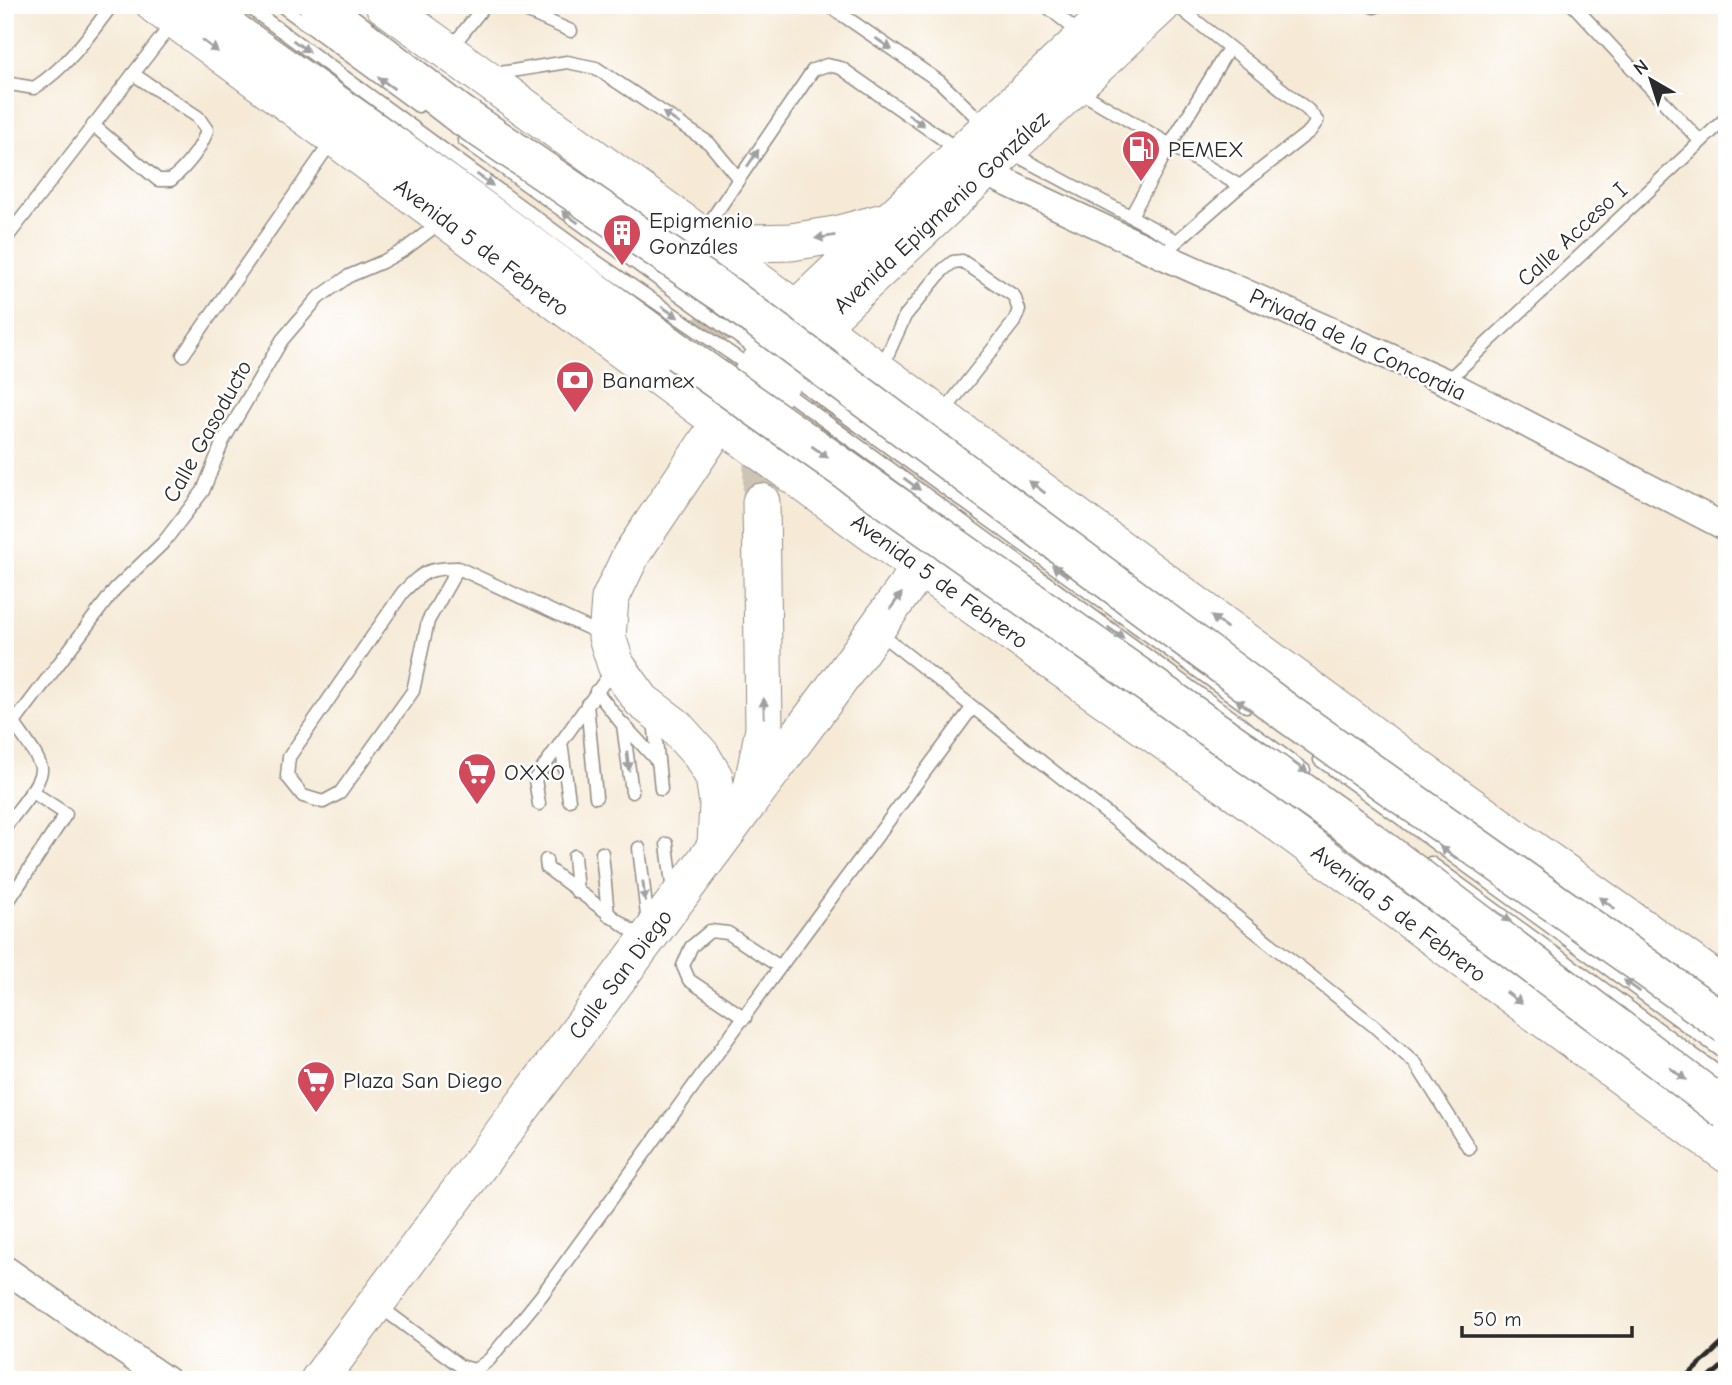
<svg xmlns="http://www.w3.org/2000/svg" width="1732" height="1385" font-family="'Comic Neue',sans-serif">
<style>
.lines{fill:none;stroke-linecap:round;stroke-linejoin:round}
.secondary-tunnel{stroke:#cdc4b5;stroke-width:37;stroke-dasharray:37 18;stroke-linecap:butt}
.lane-casing{stroke:#908a81;stroke-width:15}
.street-casing{stroke:#908a81;stroke-width:29}
.secondary-casing{stroke:#908a81;stroke-width:39}
.highway-casing{stroke:#908a81;stroke-width:41}
.lane{stroke:#fff;stroke-width:12}
.street{stroke:#fff;stroke-width:26}
.secondary{stroke:#fff;stroke-width:37}
.highway{stroke:#fff;stroke-width:38}
.rail{stroke:#2b2b2b;stroke-width:5}
.highway-bridge-casing{stroke:#908a81;stroke-width:41;stroke-linecap:butt}
.highway-bridge{stroke:#fff;stroke-width:38}
.oneway{fill:#a0a0a0}
.labels{text-anchor:middle;stroke-width:5;stroke-linejoin:round;paint-order:stroke}
.poi-label{font-size:23px;fill:#2b2b2b;stroke:#fff;text-anchor:start}
.street-label{font-size:23px;fill:#2b2b2b;stroke:#fff}
</style>
<rect width="100%" height="100%" fill="#fff"/>
<filter id="ink" filterUnits="userSpaceOnUse"><feTurbulence type="fractalNoise" baseFrequency=".0143" numOctaves="2"/><feDisplacementMap in="SourceGraphic" scale="14" xChannelSelector="R" yChannelSelector="G"/><feConvolveMatrix kernelMatrix="1 2 1 2 8 2 1 2 1" color-interpolation-filters="sRGB"/></filter>
<filter id="wash" filterUnits="userSpaceOnUse"><feTurbulence type="fractalNoise" baseFrequency=".00686" numOctaves="4" result="noise"/><feDisplacementMap in="SourceGraphic" scale="28" xChannelSelector="R" yChannelSelector="G"/><feGaussianBlur stdDeviation="1.57" result="paint"/><feColorMatrix in="noise" values="0 0 0 0 0 0 0 0 0 0 0 0 0 0 0 0 0 1.4 0 .05"/><feComposite in="paint" operator="in"/></filter>
<g filter="url(#wash)">
<rect width="100%" height="100%" fill="#f6ead7"/>
</g>
<g filter="url(#ink)">
<g class="lines">
<g class="secondary-tunnel">
<path d="M678 263 741 355 763 428 761 502"/>
<path d="M831 346 828 388 851 466 867 490"/>
</g>
<defs>
<g id="lane">
<path d="M246 5 597 262 752 368"/>
<path d="M280 5 418 106"/>
<path d="M512 5 571 31"/>
<path d="M828 5 940 82 986 126"/>
<path d="M1045 5 1082 35"/>
<path d="M1370 5 1374 7 1379 5"/>
<path d="M1573 5 1700 141"/>
<path d="M450 49 485 5"/>
<path d="M494 74 567 62 596 68 709 143 739 179"/>
<path d="M5 80 11 84 34 88C67 67 89 36 112 5"/>
<path d="M1077 90 1240 186"/>
<path d="M93 125 158 180H171C186 167 201 149 207 130L198 117 133 74"/>
<path d="M464 140 762 354"/>
<path d="M1010 152 1177 241"/>
<path d="M1131 216 1170 145 1229 48"/>
<path d="M703 232 813 70 827 65 841 68 960 151"/>
<path d="M5 240 174 21"/>
<path d="M1161 255 1240 186 1310 131 1317 121 1308 110 1176 5"/>
<path d="M183 355 332 141"/>
<path d="M882 367 905 316 943 270 953 262 962 261 1014 296 1019 310 1014 322 942 414"/>
<path d="M790 376 1246 706"/>
<path d="M1446 382 1727 117"/>
<path d="M781 389 1304 770"/>
<path d="M458 568 428 621 413 691 340 793 323 802 303 796 287 776 289 757 403 592C424 571 428 568 458 568L603 635"/>
<path d="M877 631 1374 1026 1416 1064 1469 1148"/>
<path d="M596 691 623 725 632 792"/>
<path d="M587 704 596 797"/>
<path d="M5 720 14 723 115 589 163 543 203 491 223 441 282 340 318 298 349 276 382 262 404 250 442 221"/>
<path d="M654 720 661 789"/>
<path d="M624 725 658 762"/>
<path d="M561 742 569 800"/>
<path d="M1320 760 1727 1055"/>
<path d="M539 804 535 779 614 668"/>
<path d="M5 827C15 813 39 787 41 771 43 761 20 733 14 723"/>
<path d="M667 844 673 893"/>
<path d="M639 848 648 924"/>
<path d="M602 853 608 915"/>
<path d="M574 856 577 892"/>
<path d="M546 860 547 868 644 940"/>
<path d="M1431 863 1727 1079"/>
<path d="M5 906 66 814 31 791"/>
<path d="M745 1018 689 980 683 966 691 947 710 931 728 933 780 967"/>
<path d="M379 1306 460 1366 475 1370 489 1360 541 1296 780 967 972 708"/>
</g>
<g id="street">
<path d="M984 172 1161 255 1446 382 1727 528"/>
<path d="M5 1269 166 1380"/>
</g>
<g id="secondary">
<path d="M155 5 675 389 920 568 1243 797 1727 1154"/>
<path d="M384 5 701 235 752 277 1412 764 1727 988"/>
<path d="M712 244 791 242 835 235 887 221"/>
<path d="M745 435 820 326 1162 5"/>
<path d="M752 788 764 729 761 502"/>
<path d="M716 844 718 803 714 777 701 755 674 725 642 701 616 665 607 637 610 599 631 555 797 308 1118 5"/>
<path d="M319 1380 828 696 920 568"/>
</g>
<g id="highway">
<path d="M196 5 411 158 678 352"/>
<path d="M318 5 458 113"/>
</g>
</defs>
<use href="#lane" class="lane-casing"/>
<use href="#street" class="street-casing"/>
<use href="#secondary" class="secondary-casing"/>
<use href="#highway" class="highway-casing"/>
<use href="#lane" class="lane"/>
<use href="#street" class="street"/>
<use href="#secondary" class="secondary"/>
<use href="#highway" class="highway"/>
<g class="rail">
<path d="M1683 1380 1727 1339"/>
<path d="M1707 1380 1727 1362"/>
</g>
<defs>
<g id="highway-bridge">
<path d="M458 113 726 295 1291 716 1727 1025"/>
<path d="M678 352 1357 831 1727 1111"/>
</g>
</defs>
<use href="#highway-bridge" class="highway-bridge-casing"/>
<use href="#highway-bridge" class="highway-bridge"/>
</g>
<defs><path id="oneway-solid" d="M-6-.8H1V-3.2L6.5 0L1 3.2V.8H-6Z" transform="scale(1.75)"/></defs>
<g class="oneway">
<use href="#oneway-solid" transform="translate(884 44) rotate(35)"/>
<use href="#oneway-solid" transform="translate(210 46) rotate(37)"/>
<use href="#oneway-solid" transform="translate(301 46) rotate(36)"/>
<use href="#oneway-solid" transform="translate(386 83) rotate(-144)"/>
<use href="#oneway-solid" transform="translate(671 118) rotate(-146)"/>
<use href="#oneway-solid" transform="translate(916 120) rotate(35)"/>
<use href="#oneway-solid" transform="translate(753 158) rotate(-56)"/>
<use href="#oneway-solid" transform="translate(485 180) rotate(36)"/>
<use href="#oneway-solid" transform="translate(570 217) rotate(-144)"/>
<use href="#oneway-solid" transform="translate(825 237) rotate(171)"/>
<use href="#oneway-solid" transform="translate(670 312) rotate(34)"/>
<use href="#oneway-solid" transform="translate(820 452) rotate(35)"/>
<use href="#oneway-solid" transform="translate(912 484) rotate(36)"/>
<use href="#oneway-solid" transform="translate(1037 487) rotate(-143)"/>
<use href="#oneway-solid" transform="translate(1060 571) rotate(-144)"/>
<use href="#oneway-solid" transform="translate(896 601) rotate(-54)"/>
<use href="#oneway-solid" transform="translate(1219 622) rotate(-143)"/>
<use href="#oneway-solid" transform="translate(1116 633) rotate(36)"/>
<use href="#oneway-solid" transform="translate(1244 705) rotate(-144)"/>
<use href="#oneway-solid" transform="translate(764 708) rotate(-91)"/>
<use href="#oneway-solid" transform="translate(628 761) rotate(83)"/>
<use href="#oneway-solid" transform="translate(1300 767) rotate(36)"/>
<use href="#oneway-solid" transform="translate(1448 853) rotate(-144)"/>
<use href="#oneway-solid" transform="translate(644 891) rotate(83)"/>
<use href="#oneway-solid" transform="translate(1607 903) rotate(-144)"/>
<use href="#oneway-solid" transform="translate(1503 916) rotate(36)"/>
<use href="#oneway-solid" transform="translate(1632 986) rotate(-144)"/>
<use href="#oneway-solid" transform="translate(1514 998) rotate(37)"/>
<use href="#oneway-solid" transform="translate(1678 1074) rotate(37)"/>
</g>
</g>
<defs>
<symbol id="fuel-pin" viewBox="-11 -11 22 30"><path d="M0 17L-7.5 6A9.5 9.5 0 1 1 7.5 6Z" fill="#d1495b" stroke="#fff"/><path d="M-5.5-6h7V0h2V4h1.3V-2.5L3-4.5l.8-.8L6-3V5H2.5V1h-1V6h-7ZM-4.2-4.7v3.2H.2V-4.7Z" fill="#fff"/></symbol>
<symbol id="building-pin" viewBox="-11 -11 22 30"><path d="M0 17L-7.5 6A9.5 9.5 0 1 1 7.5 6Z" fill="#d1495b" stroke="#fff"/><path d="M-4-6H4V6H1V3H-1V6H-4ZM-2.5-4.3h1.7v1.8h-1.7ZM.8-4.3h1.7v1.8H.8ZM-2.5-1h1.7V.8h-1.7ZM.8-1h1.7V.8H.8Z" fill="#fff"/></symbol>
<symbol id="bank-pin" viewBox="-11 -11 22 30"><path d="M0 17L-7.5 6A9.5 9.5 0 1 1 7.5 6Z" fill="#d1495b" stroke="#fff"/><path d="M-6-4H6V4H-6ZM0-2.3a2.3 2.3 0 1 0 0 4.6a2.3 2.3 0 1 0 0-4.6Z" fill="#fff"/></symbol>
<symbol id="supermarket-pin" viewBox="-11 -11 22 30"><path d="M0 17L-7.5 6A9.5 9.5 0 1 1 7.5 6Z" fill="#d1495b" stroke="#fff"/><path d="M-6-5.5h2.5l.6 2H6L4.5 2H-2.5L-4.4-4H-6ZM-1.5 3.2a1.3 1.3 0 1 0 .1 0ZM3 3.2a1.3 1.3 0 1 0 .1 0Z" fill="#fff"/></symbol>
</defs>
<g fill-rule="evenodd">
<use href="#fuel-pin" x="1119" y="127" width="44" height="60"/>
<use href="#building-pin" x="600" y="211" width="44" height="60"/>
<use href="#bank-pin" x="553" y="358" width="44" height="60"/>
<use href="#supermarket-pin" x="455" y="750" width="44" height="60"/>
<use href="#supermarket-pin" x="294" y="1058" width="44" height="60"/>
</g>
<g class="labels">
<g class="poi-label">
<text x="1168" y="157">PEMEX</text>
<text x="649" y="228">Epigmenio<tspan x="649" dy="26">Gonzáles</tspan></text>
<text x="602" y="388">Banamex</text>
<text x="504" y="780">OXXO</text>
<text x="343" y="1088">Plaza San Diego</text>
</g>
<g class="street-label">
<text transform="translate(941 212) rotate(-43)" y="8">Avenida Epigmenio González</text>
<text transform="translate(1572 234) rotate(-43)" y="8">Calle Acceso I</text>
<text transform="translate(482 247) rotate(37)" y="8">Avenida 5 de Febrero</text>
<text transform="translate(1358 344) rotate(25)" y="8">Privada de la Concordia</text>
<text transform="translate(207 431) rotate(-61)" y="8">Calle Gasoducto</text>
<text transform="translate(940 581) rotate(36)" y="8">Avenida 5 de Febrero</text>
<text transform="translate(1399 913) rotate(37)" y="8">Avenida 5 de Febrero</text>
<text transform="translate(620 974) rotate(-53)" y="8">Calle San Diego</text>
</g>
</g>
<rect width="1732" height="1385" fill="none" stroke="#fff" stroke-width="28"/>
<g transform="translate(1651 80) rotate(321)" stroke="#ffffff" stroke-width="5" paint-order="stroke">
<path d="M0-5L12 26L0 18L-12 26Z" fill="#2b2b2b"/>
<text y="-10" font-size="19" font-weight="bold" text-anchor="middle" fill="#2b2b2b">N</text>
</g>
<path d="M1462 1326v10h170v-10" fill="none" stroke="#2b2b2b" stroke-width="3.5"/>
<text x="1473" y="1326" font-size="21" fill="#2b2b2b" stroke="#ffffff" stroke-width="5" paint-order="stroke">50 m</text>
</svg>
